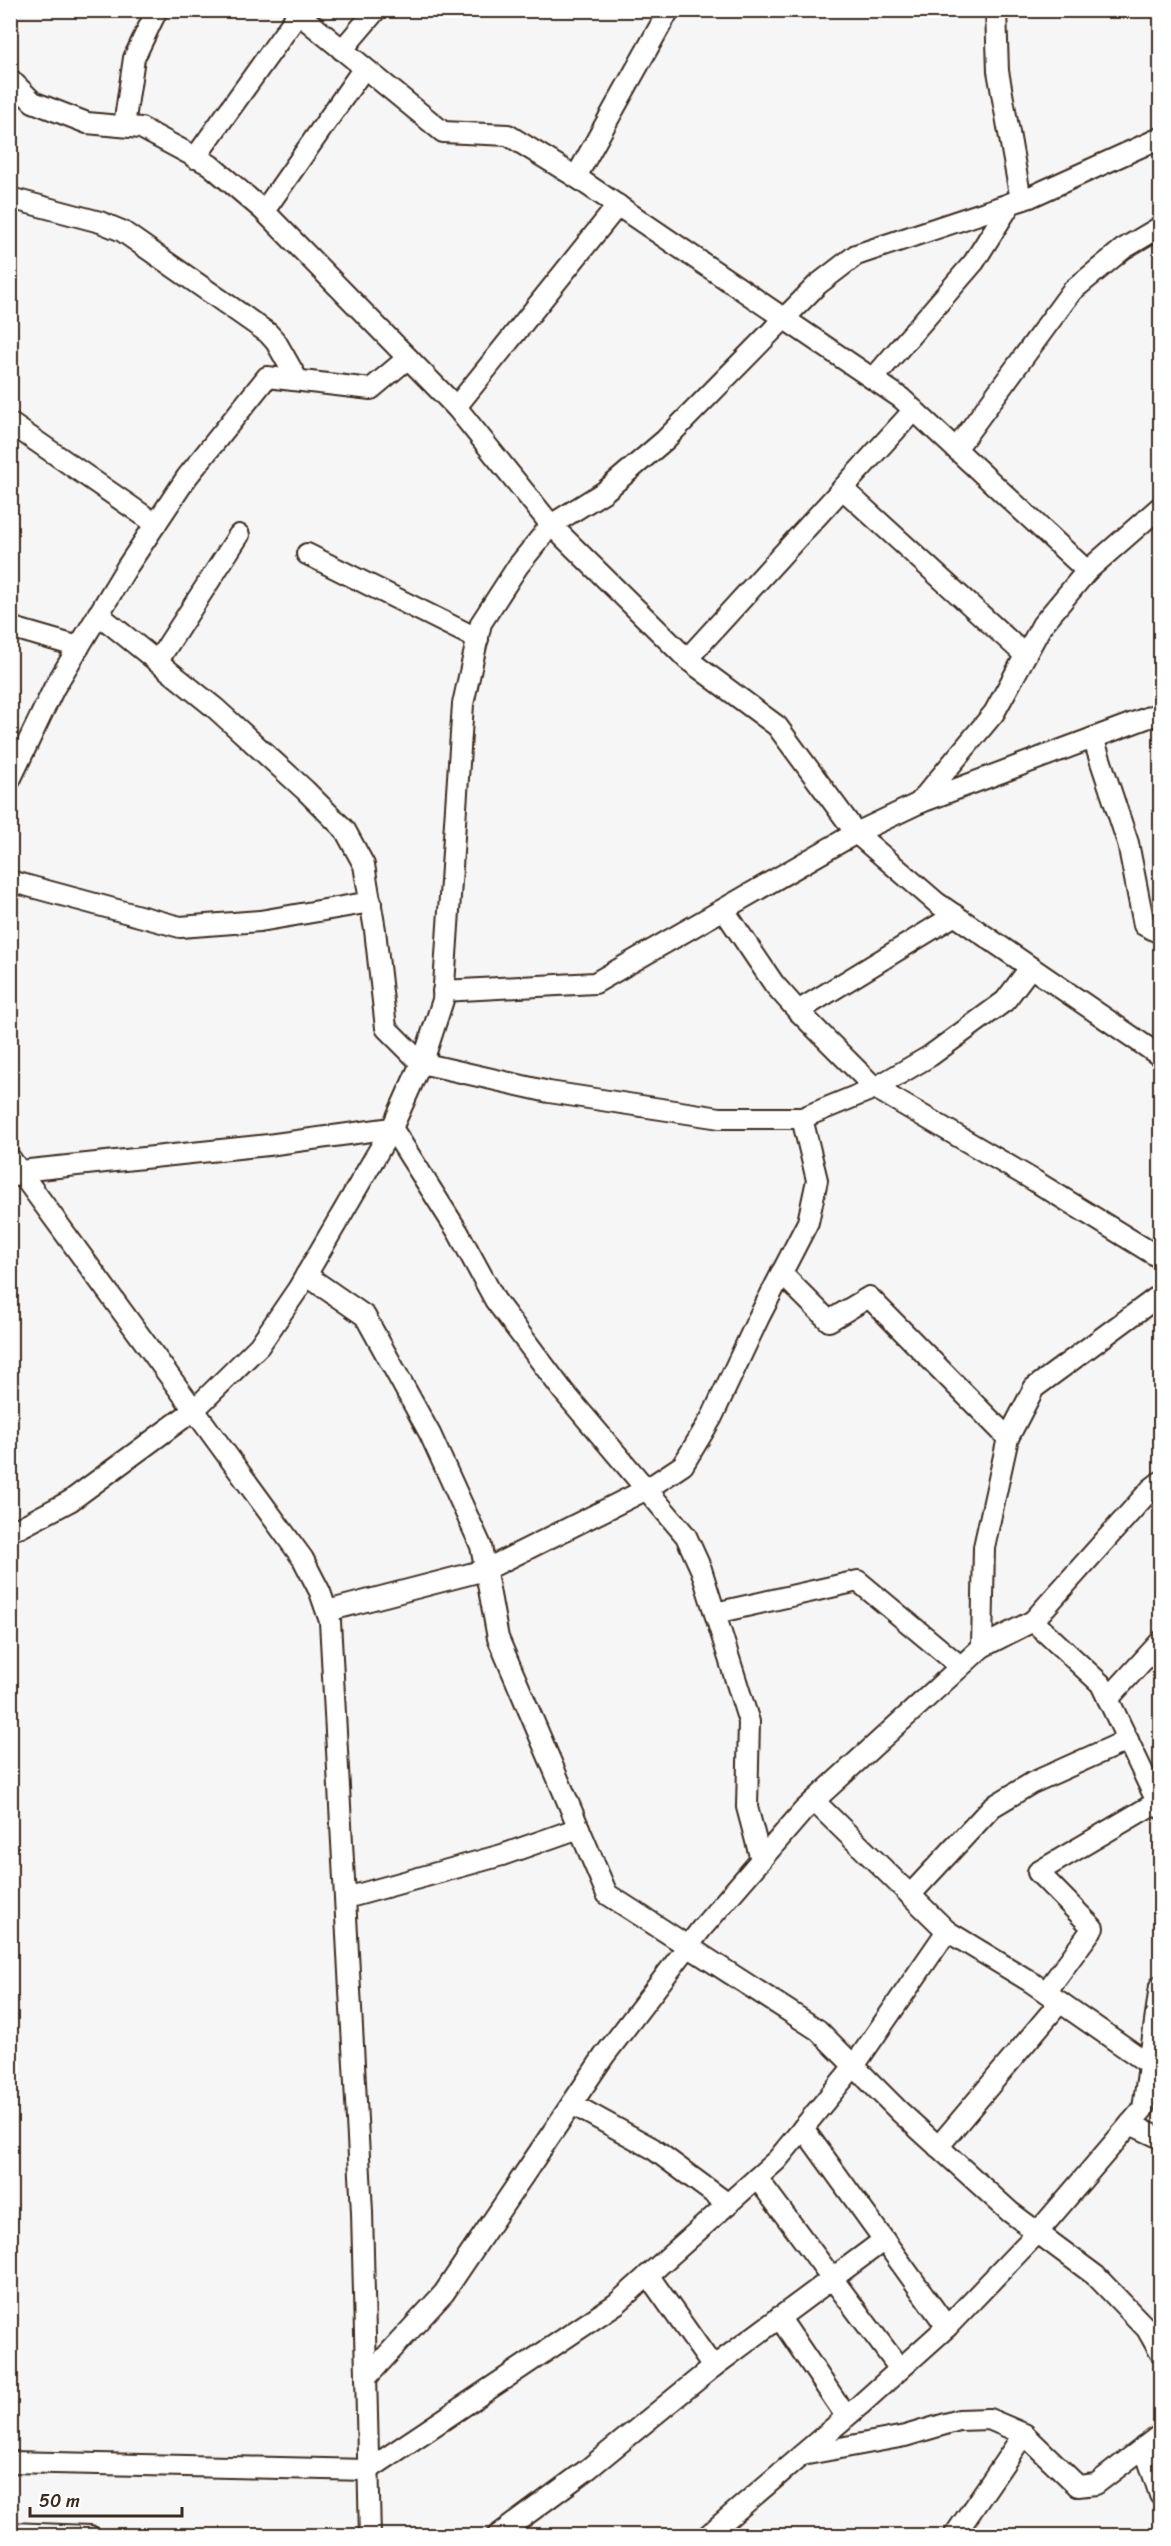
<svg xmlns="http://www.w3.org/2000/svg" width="1171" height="2546" font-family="Sriracha,sans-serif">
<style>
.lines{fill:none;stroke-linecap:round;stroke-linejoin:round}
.minor-casing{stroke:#3b2a1e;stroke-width:24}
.minor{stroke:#fff;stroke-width:20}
</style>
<rect width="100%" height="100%" fill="#f7f6f6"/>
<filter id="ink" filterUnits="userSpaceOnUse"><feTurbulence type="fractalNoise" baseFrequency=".0167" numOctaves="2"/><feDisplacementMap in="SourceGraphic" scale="12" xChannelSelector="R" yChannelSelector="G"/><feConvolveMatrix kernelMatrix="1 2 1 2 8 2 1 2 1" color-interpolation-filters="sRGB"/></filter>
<g filter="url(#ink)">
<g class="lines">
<defs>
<g id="minor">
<path d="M294 10 443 132 508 135 576 177"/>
<path d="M669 10 576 177 901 398 1087 571 1042 625 994 713 919 803"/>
<path d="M996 10 998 71 1021 200"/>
<path d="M342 50 376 10"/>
<path d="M10 79 33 102 87 123 141 128 210 165 264 211 456 407 551 525 687 659 777 726 856 833 937 903 1160 1056"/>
<path d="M124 126 134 58 157 10"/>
<path d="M195 158 298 14"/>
<path d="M10 198 100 222 122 231 268 333 276 342 297 379"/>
<path d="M264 211 364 68"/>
<path d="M873 379 974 262 1011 203"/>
<path d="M456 407 618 205"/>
<path d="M10 423 156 524"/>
<path d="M956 449 1072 291 1123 249 1160 227"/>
<path d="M844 490 1025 655"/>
<path d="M307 554 478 639"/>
<path d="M1087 571 1160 507"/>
<path d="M98 614 215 708 305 790 345 830 364 865 375 930 386 1028 421 1063 549 1092 720 1118H802L875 1088 930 1056 1005 1001 1030 968"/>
<path d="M10 627 79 647"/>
<path d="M687 659 914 410"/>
<path d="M157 662 239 535"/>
<path d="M1093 738 1128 843 1144 925 1160 933"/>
<path d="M10 780 54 688 127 567 187 477 267 377 371 389 408 358"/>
<path d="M10 881 180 927 260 921 371 902"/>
<path d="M724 910 774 984 798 1011 875 1088 1035 1181 1160 1258"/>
<path d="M443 991 595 983 856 833 919 803 1160 713"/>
<path d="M798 1011 955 915"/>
<path d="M10 1158 303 1559 320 1592 330 1621 362 2212 370 2536"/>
<path d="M13 1176 20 1171 268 1145 392 1128 458 1232 495 1300 563 1391 686 1536 701 1569 749 1722 747 1807 761 1860"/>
<path d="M781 1273 829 1321 869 1297 1008 1438"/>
<path d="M306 1275 365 1316 430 1434 481 1546 498 1638 607 1894 818 2030 900 2112 1010 2212 1096 2276 1147 2329 1160 2352"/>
<path d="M1160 1482 1151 1489 1033 1621 1101 1684 1160 1808"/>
<path d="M10 1530 21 1527 70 1501 194 1410 259 1346 298 1289 392 1128 426 1052 443 1000 463 704 481 623 518 566 551 525 604 492 665 440 817 285 856 255 1030 197 1160 138"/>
<path d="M327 1611 485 1570 647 1489 683 1465 712 1417 759 1317 808 1222 817 1180 802 1118"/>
<path d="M715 1613 858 1581 960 1666"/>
<path d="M982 1647 1033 1621"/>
<path d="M1108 1699 1160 1642"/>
<path d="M814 1801 947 1931"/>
<path d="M910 1895 992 1807 1032 1783 1128 1740"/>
<path d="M346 1898 502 1855 579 1828"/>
<path d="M1046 1992 1093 1928 1038 1872 1157 1802"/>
<path d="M572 2104 652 2148 728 2204"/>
<path d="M1130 2124 1160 2138"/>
<path d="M803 2128 947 2327"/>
<path d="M938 2147 1060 2002"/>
<path d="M757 2178 900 2369"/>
<path d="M779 2317 846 2416"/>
<path d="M713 2367 884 2240"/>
<path d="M366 2378 444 2293 604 2056 702 1928 804 1810 982 1647 984 1547 1008 1438 1034 1388 1160 1295"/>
<path d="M1144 2447 1160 2495"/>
<path d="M802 2455 905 2436 959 2420 989 2419 1024 2434 1078 2486 1096 2484 1160 2435"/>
<path d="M10 2462 368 2470 616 2304 777 2160 854 2066 947 1931 1031 1982 1149 2064"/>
<path d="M10 2533 90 2536"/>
<path d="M497 2536 588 2469 713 2367 648 2275"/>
<path d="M707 2536 859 2406 947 2327 1037 2233 1143 2109 1160 1986"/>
<path d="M954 2536 1024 2434"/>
</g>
</defs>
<use href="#minor" class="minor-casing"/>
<use href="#minor" class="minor"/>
</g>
</g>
<rect width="1171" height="2546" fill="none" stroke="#fff" stroke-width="36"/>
<rect x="18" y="18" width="1135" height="2510" fill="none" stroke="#3b2a1e" stroke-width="2" filter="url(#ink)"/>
<path d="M30 2507v9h152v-9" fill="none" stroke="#3b2a1e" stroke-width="3"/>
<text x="39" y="2507" font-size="18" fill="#3b2a1e" stroke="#ffffff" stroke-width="4.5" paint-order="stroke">50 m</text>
</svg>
